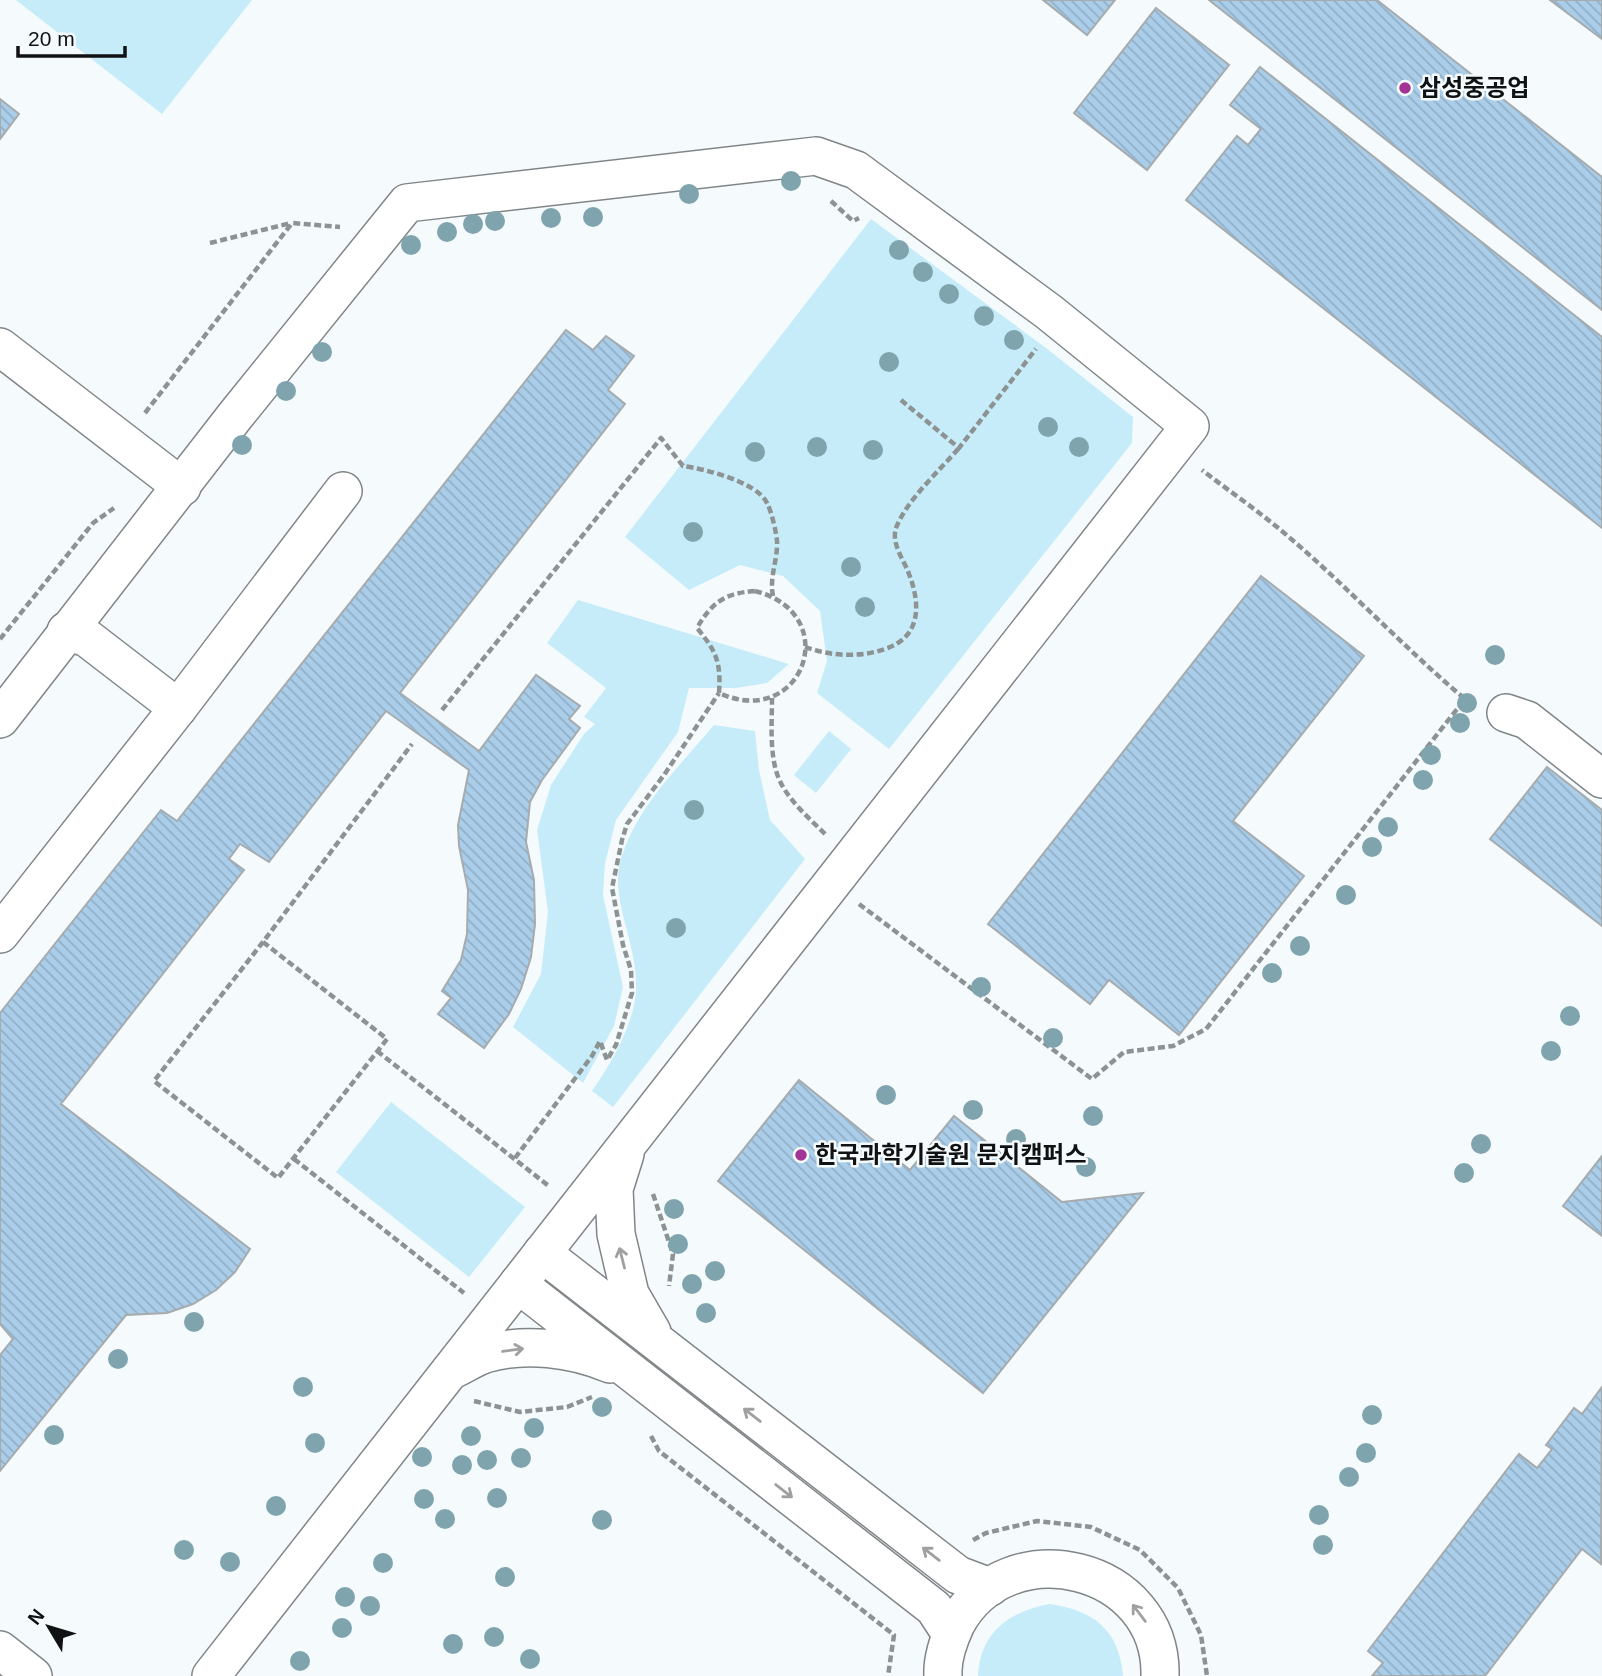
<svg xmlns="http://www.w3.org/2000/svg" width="1602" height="1676" font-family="Arial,'Noto Sans KR',sans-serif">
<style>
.grass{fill:#c6ecf9}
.building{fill:url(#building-back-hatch);stroke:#a6abae;stroke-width:2}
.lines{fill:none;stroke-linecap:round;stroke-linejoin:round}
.minor-casing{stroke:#808688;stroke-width:40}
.path{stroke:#8d9293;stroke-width:4.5;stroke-dasharray:7 3.5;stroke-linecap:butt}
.minor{stroke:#fff;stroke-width:37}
.tree{fill:#7fa4ae}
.oneway{stroke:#9fa0a0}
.poi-dot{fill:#a13494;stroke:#f5fbfd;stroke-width:2.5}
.labels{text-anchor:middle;stroke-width:5;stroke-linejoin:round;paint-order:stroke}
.poi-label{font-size:24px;font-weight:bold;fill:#0f1112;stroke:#f5fbfd;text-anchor:start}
</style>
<defs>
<pattern id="building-back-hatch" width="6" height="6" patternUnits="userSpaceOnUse" patternTransform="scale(1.75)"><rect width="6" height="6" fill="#aacde9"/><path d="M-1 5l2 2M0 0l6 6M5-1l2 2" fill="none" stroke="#91afc7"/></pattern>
</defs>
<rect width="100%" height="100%" fill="#f5fbfd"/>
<g class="grass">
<path d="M16 0H252L162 114Z"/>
<path d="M871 219 1046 348 1133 417 1132 443 889 749 817 693 827 661 820 611 783 576 740 565 689 590 625 537Z"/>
<path d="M578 600 789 664 767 683 736 688H689L678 732 616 820 605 863 603 895 623 987 614 1026 583 1083 513 1027 541 974 548 912 537 830 551 785 584 734 595 724 584 717 606 688 547 643Z"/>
<path d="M714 725 755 731 759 770 770 820 805 859 613 1107 592 1091C611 1064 638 1018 636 983 636 968 632 950 628 935 623 914 615 889 619 867 632 811 678 768 714 725Z"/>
<path d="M829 731 851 749 816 793 794 775Z"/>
<path d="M391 1102 525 1207 469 1277 336 1172Z"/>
<path d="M1049 1604C1093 1610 1119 1629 1123 1676H978C980 1632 1009 1612 1049 1604Z"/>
</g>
<g class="building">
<path d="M1043 0H1115L1087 35Z"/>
<path d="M1209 0H1377L1602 177V310Z"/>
<path d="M1550 0H1602V39Z"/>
<path d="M1156 8 1229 65 1147 170 1074 113Z"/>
<path d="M1260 67 1602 337V528L1186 200 1237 136 1248 145 1261 129 1230 105Z"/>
<path d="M0 99 19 114 0 139Z"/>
<path d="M566 330 593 350 606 336 634 356 608 390 625 404 400 693 479 751 536 675 580 706 569 719 580 728 542 780 530 802 526 842 534 880 535 924 531 957 521 989 509 1014 484 1048 438 1014 451 998 442 991 461 960 467 934 468 890 459 846 458 825 469 770 386 711 269 862 240 844 229 859 244 870 61 1104 250 1249 235 1272 216 1290 193 1304 167 1313 126 1315 0 1471V1355L13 1339 0 1324V1013L161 810 177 821Z"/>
<path d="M1261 576 1364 656 1233 821 1304 876 1179 1035 1109 980 1090 1004 988 924Z"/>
<path d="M1547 767 1602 810V926L1490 839Z"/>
<path d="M799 1080 910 1170 954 1116 1062 1202 1143 1193 983 1393 718 1181Z"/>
<path d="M1602 1156V1236L1563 1206Z"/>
<path d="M1602 1387 1601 1564 1582 1549 1485 1676H1372L1383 1663 1368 1651 1519 1454 1537 1468 1552 1449 1546 1445 1574 1408 1582 1414Z"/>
</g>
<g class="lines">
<defs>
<g id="minor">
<path d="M0 347 182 487"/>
<path d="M66 631 87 638 178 708"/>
<path d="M1506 713 1527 720 1602 779"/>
<path d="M0 719 235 416 407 203 816 156 856 170 1049 312 1190 426 211 1676"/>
<path d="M0 934 178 708 343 491"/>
<path d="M625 1154 614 1189 616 1234 630 1294 652 1332"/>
<path d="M542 1253 958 1575 990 1587"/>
<path d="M518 1284 934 1608 951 1634"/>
<path d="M450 1371C462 1366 473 1358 485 1354 524 1342 573 1348 610 1364"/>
<path d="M0 1650 33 1676"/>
<path d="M943 1676C942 1659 949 1639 956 1624 1008 1528 1163 1566 1160 1676"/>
</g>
</defs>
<use href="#minor" class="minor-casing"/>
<g class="path">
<path d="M831 201 853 221 859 218"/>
<path d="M210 243 291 223"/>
<path d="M901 400 959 448 1036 349"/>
<path d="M145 413 292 223 340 227"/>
<path d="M755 591C845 614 803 731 719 693 721 663 717 652 697 628 712 602 725 593 755 591Z"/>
<path d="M0 639 93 523 114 508"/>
<path d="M805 647C830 656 859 658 885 649 921 637 921 605 909 574 904 560 891 544 896 528 906 501 940 470 959 448"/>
<path d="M772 698C772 723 769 756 779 779 788 800 809 818 825 834"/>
<path d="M442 710 661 438 683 466C705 469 757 482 767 503 772 513 776 531 777 541 778 560 769 577 773 596"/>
<path d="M859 904 1092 1079 1124 1052 1173 1046 1206 1029 1465 699C1402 646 1346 585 1283 532 1257 510 1229 491 1202 470"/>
<path d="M263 942 387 1039 278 1178 154 1081 263 942 412 744"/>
<path d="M377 1051 550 1187"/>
<path d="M515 1158 592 1056 600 1041 607 1060 616 1045 632 993 631 970 623 945 612 888 622 840 627 824 664 775 719 693"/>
<path d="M294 1159 464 1293"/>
<path d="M653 1194 673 1254 669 1286"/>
<path d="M474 1401 520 1412 567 1407 592 1397"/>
<path d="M651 1436 659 1451 894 1635 888 1676"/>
<path d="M973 1540 986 1533 1037 1521 1091 1527 1140 1550 1178 1588 1201 1635 1207 1676"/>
</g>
<use href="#minor" class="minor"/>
</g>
<g class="tree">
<circle cx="791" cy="181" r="10"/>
<circle cx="689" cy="194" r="10"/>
<circle cx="593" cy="217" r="10"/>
<circle cx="551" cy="218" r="10"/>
<circle cx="495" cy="221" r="10"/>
<circle cx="473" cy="224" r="10"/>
<circle cx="447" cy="232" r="10"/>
<circle cx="411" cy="245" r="10"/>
<circle cx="899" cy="250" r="10"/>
<circle cx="923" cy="272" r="10"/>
<circle cx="949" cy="294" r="10"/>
<circle cx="984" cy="316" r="10"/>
<circle cx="1014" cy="340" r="10"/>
<circle cx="322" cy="352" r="10"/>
<circle cx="889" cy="362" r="10"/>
<circle cx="286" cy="391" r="10"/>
<circle cx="1048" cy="427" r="10"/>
<circle cx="242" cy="445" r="10"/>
<circle cx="817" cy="447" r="10"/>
<circle cx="1079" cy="447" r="10"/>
<circle cx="873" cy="450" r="10"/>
<circle cx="755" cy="452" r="10"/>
<circle cx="693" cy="532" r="10"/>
<circle cx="851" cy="567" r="10"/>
<circle cx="865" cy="607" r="10"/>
<circle cx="1495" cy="655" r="10"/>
<circle cx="1467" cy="703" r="10"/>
<circle cx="1460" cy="723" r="10"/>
<circle cx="1431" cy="755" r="10"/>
<circle cx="1423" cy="780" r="10"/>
<circle cx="694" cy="810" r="10"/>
<circle cx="1388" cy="827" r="10"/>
<circle cx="1372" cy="847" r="10"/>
<circle cx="1346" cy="895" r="10"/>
<circle cx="676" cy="928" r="10"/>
<circle cx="1300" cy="946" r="10"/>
<circle cx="1272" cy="973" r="10"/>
<circle cx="981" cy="987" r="10"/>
<circle cx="1570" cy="1016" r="10"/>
<circle cx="1053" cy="1038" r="10"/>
<circle cx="1551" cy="1051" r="10"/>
<circle cx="886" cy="1095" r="10"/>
<circle cx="973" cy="1110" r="10"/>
<circle cx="1093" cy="1116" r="10"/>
<circle cx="1016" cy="1139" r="10"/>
<circle cx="1481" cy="1144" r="10"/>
<circle cx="1086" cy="1167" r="10"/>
<circle cx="1464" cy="1173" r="10"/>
<circle cx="674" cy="1209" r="10"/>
<circle cx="678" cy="1244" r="10"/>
<circle cx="715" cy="1271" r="10"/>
<circle cx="692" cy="1284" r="10"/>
<circle cx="706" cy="1313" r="10"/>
<circle cx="194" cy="1322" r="10"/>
<circle cx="118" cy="1359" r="10"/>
<circle cx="303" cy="1387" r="10"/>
<circle cx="602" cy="1407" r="10"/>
<circle cx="1372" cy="1415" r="10"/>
<circle cx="534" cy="1428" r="10"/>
<circle cx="54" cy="1435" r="10"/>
<circle cx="471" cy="1436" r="10"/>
<circle cx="315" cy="1443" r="10"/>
<circle cx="1366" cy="1453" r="10"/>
<circle cx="422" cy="1457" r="10"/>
<circle cx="521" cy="1458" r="10"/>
<circle cx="487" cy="1460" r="10"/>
<circle cx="462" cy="1465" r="10"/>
<circle cx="1349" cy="1477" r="10"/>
<circle cx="497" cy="1498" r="10"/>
<circle cx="424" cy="1499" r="10"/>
<circle cx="276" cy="1506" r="10"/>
<circle cx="1319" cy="1515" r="10"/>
<circle cx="445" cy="1519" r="10"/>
<circle cx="602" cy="1520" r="10"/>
<circle cx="1323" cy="1545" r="10"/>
<circle cx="184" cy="1550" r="10"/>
<circle cx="230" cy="1562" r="10"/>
<circle cx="383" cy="1563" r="10"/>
<circle cx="505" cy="1577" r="10"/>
<circle cx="345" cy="1597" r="10"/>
<circle cx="370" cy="1606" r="10"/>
<circle cx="342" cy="1628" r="10"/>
<circle cx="494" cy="1637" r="10"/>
<circle cx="453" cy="1644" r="10"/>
<circle cx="530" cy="1659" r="10"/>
<circle cx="300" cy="1661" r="10"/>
</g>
<defs><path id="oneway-shaft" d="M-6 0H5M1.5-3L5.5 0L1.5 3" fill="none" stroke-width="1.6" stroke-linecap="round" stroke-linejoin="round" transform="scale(1.75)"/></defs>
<g class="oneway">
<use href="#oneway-shaft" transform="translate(622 1258) rotate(-104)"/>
<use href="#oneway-shaft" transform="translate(513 1350) rotate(-8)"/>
<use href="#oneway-shaft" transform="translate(752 1415) rotate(-142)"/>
<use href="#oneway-shaft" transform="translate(784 1491) rotate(38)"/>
<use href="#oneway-shaft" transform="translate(931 1554) rotate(-142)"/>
<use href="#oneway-shaft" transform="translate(1139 1613) rotate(-127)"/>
</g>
<g class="poi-dot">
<circle cx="1405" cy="88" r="7"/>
<circle cx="801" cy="1155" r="7"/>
</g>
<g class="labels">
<g class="poi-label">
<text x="1419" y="96">삼성중공업</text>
<text x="815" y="1163">한국과학기술원 문지캠퍼스</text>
</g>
</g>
<g transform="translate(49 1627) rotate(308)" stroke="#f5fbfd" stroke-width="5" paint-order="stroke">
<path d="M0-5L12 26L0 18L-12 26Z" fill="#0f1112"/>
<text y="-10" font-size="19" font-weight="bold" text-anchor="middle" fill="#0f1112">N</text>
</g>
<path d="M18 46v10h107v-10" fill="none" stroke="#0f1112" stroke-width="3.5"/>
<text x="28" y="46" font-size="21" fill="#0f1112" stroke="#f5fbfd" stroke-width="5" paint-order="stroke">20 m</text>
</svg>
